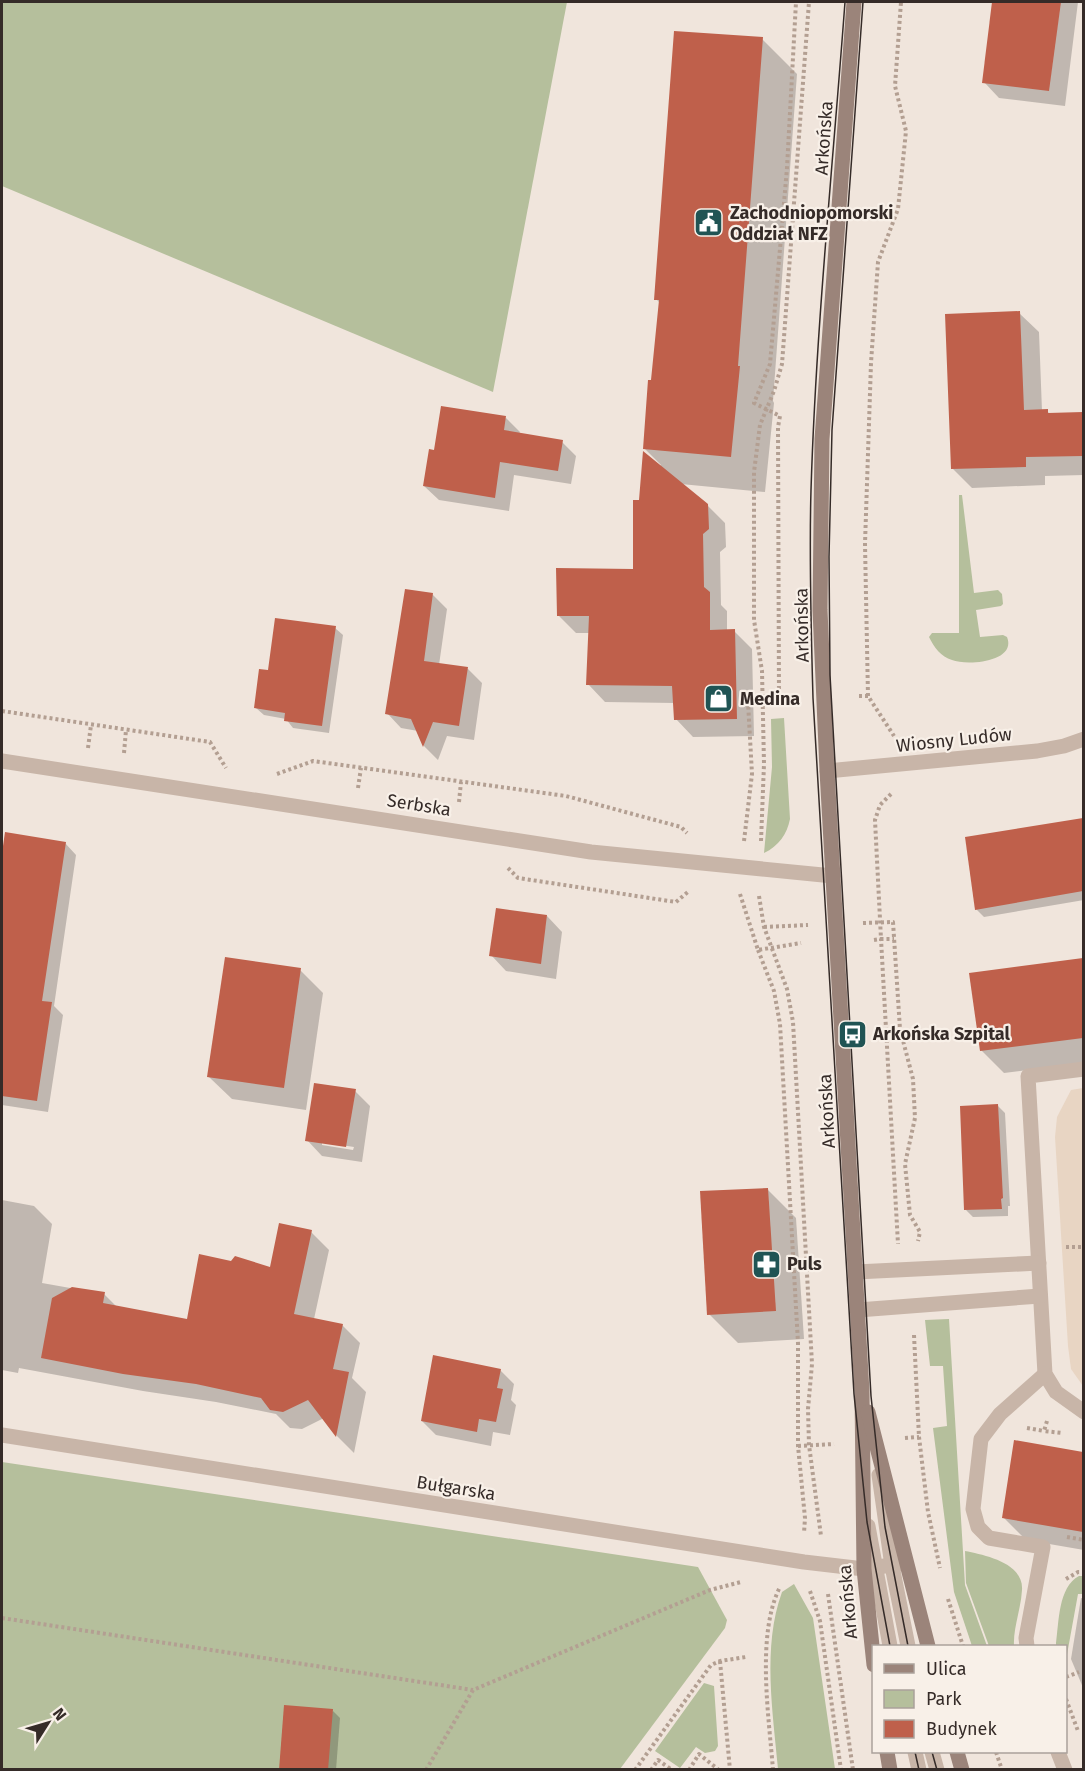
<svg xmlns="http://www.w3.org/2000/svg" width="1085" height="1771" font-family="'Fira Sans',sans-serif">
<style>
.green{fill:#b5bf9c}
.plaza{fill:#e8d5c3}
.shadow{fill:#0003;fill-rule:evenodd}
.building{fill:#bf604b}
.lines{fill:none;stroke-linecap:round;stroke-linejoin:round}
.path{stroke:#b39f92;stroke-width:4;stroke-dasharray:3 3;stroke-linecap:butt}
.lane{stroke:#c8b5a8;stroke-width:15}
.street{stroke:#c8b5a8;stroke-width:15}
.secondary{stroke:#9b847a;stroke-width:15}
.tram{stroke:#352b28;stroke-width:1.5}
.labels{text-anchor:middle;stroke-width:4.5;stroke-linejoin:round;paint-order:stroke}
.street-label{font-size:18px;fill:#352b28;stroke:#f8f0e8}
.poi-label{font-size:18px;font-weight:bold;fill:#352b28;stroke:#f8f0e8;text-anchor:start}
</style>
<rect width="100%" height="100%" fill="#f0e5dc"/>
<g class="green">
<path d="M2 2H567L493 392 2 186Z"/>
<path d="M959 495H962L974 593 998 590 1002 594 1003 604 1001 606 976 610 980 637 1003 635 1007 637C1017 662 967 666 952 660 941 657 934 647 929 637L932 633H959Z"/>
<path d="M784 718 790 819C787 834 779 846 764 853L772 767 771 719Z"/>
<path d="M949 1319 965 1585 987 1646H972L954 1592 933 1428 947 1426 943 1366H930L925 1320Z"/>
<path d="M2 1462 698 1567 727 1620 725 1628 620 1769H2Z"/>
<path d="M965 1551C985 1555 1024 1563 1022 1590 1021 1609 1013 1628 1014 1646H989L966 1583Z"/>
<path d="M1079 1576H1083V1594H1078L1066 1660V1646H1056V1643C1059 1623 1058 1587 1079 1576Z"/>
<path d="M794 1584 813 1618 835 1769H778C773 1712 762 1647 782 1592Z"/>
<path d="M704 1683 714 1686 718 1746 715 1751 705 1753 696 1747 680 1768 655 1751Z"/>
</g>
<path class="plaza" d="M1083 1088H1084L1083 1386 1071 1369 1068 1346 1055 1137 1057 1117 1071 1090Z"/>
<g class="shadow">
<path d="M993 2H1078L1065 106 999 98 984 82Z"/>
<path d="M762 39 797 74 773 401 774 403 765 492 681 484 707 505 725 523 726 547 720 552 721 605 727 611V631H734L752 649 754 736 693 737 676 719 675 703 605 702 588 684 590 633H576L559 616 635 571 641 501 661 465 645 449 660 303 656 299Z"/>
<path d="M1019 313 1039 332 1042 411H1047L1050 414 1084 413V475L1045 476V485L972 488 953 469Z"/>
<path d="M506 418 520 432 519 434 562 442 576 456 571 484 514 475 509 511 439 500 424 486 435 452Z"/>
<path d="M432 594 447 609 439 665 468 669 482 683 474 740 447 736 438 760 424 746 418 731 401 728 387 713Z"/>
<path d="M335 628 343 635 329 733 293 728 286 719 264 715 256 708 270 672Z"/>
<path d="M1084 820V900L984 917 976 909 967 838Z"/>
<path d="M6 834 65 843 76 855 54 1006 63 1015 48 1112 2 1105V863Z"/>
<path d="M547 916 562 932 556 979 506 971 491 955Z"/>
<path d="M1084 959V1063L1004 1073 981 1050 1070 962Z"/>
<path d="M300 970 323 993 306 1110 232 1099 209 1077Z"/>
<path d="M355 1091 370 1106 362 1162 322 1156 307 1140ZM322 1142 354 1147 353 1150 322 1145Z"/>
<path d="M998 1106 1005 1113 1010 1206H1008V1216L973 1217 966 1210Z"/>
<path d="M767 1189 796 1218 804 1339 738 1343 709 1314Z"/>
<path d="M2 1200 34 1206 52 1224 42 1283 104 1294 118 1308 188 1320 271 1269 311 1232 329 1250 314 1319 342 1325 360 1343 352 1378 366 1392 354 1453 337 1436 324 1418 302 1429 290 1428 276 1414 216 1402 143 1391 19 1368 18 1373 2 1370Z"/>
<path d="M500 1370 514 1384 511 1400 516 1405 510 1435 493 1432 491 1446 436 1435 422 1421Z"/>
<path d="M1015 1442 1084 1454V1550L1026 1540 1003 1517Z"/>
<path d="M1081 1598 1084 1599V1690L1071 1659Z"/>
<path d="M333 1711 340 1718 336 1770H280Z"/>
</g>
<g class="building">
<path d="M992 2H1061L1049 91 982 83Z"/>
<path d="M674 31 763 37 738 366H740L731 457 643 449 648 380H651L659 300H654Z"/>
<path d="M1020 311 1024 410 1048 409V413L1083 412V456L1026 457V467L951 469 945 314Z"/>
<path d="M441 406 506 416 504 430 563 440 558 471 500 462 495 498 423 486 429 449 434 450Z"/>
<path d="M643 451 708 504 709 529 703 534 704 587 710 592V630L735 629 737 719 674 720 672 686 586 685 589 616H557L556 568 633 569V500H639Z"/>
<path d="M405 589 433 593 424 661 468 667 459 726 433 722 423 747 411 719 385 714Z"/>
<path d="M275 618 336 626 322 726 284 721 285 713 254 708 259 669 268 670Z"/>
<path d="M1083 818V891L975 910 965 837Z"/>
<path d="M5 832 66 842 42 1001 52 1002 37 1101 2 1096V853Z"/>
<path d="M496 908 547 915 541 964 489 956Z"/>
<path d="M225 957 301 968 284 1088 207 1077Z"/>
<path d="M1083 958V1038L980 1051 969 973Z"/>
<path d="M314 1083 356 1089 346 1147 305 1141Z"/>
<path d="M998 1104 1003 1198 1001 1199 1002 1209 964 1210 960 1106Z"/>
<path d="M768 1188 776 1311 707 1315 700 1191Z"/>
<path d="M279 1223 312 1230 294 1314 343 1324 333 1369 349 1372 336 1437 308 1400 283 1412 270 1410 261 1398 196 1384 123 1374 41 1358 52 1298 72 1287 105 1292 103 1303 187 1319 199 1254 231 1261 235 1256 270 1267Z"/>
<path d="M433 1355 501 1369 497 1388 503 1389 496 1422 479 1419 477 1432 421 1421Z"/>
<path d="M1014 1440 1083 1452V1532L1002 1518Z"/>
<path d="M284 1705 333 1709 328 1770H279Z"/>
</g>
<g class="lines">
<g class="path">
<path d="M859 696H868L894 736"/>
<path d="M868 696 865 544 871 363 878 262 898 209 906 131 895 86 901 2"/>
<path d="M779 701 778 427 780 416 754 403 770 364 787 168 796 2"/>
<path d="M2 711 210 742 226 768"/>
<path d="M88 748 91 725"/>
<path d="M124 753 126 730"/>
<path d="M277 774 313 761 566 796 681 827 687 833"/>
<path d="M358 788 361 768"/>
<path d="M891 794 880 805 875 820 881 939H894"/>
<path d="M459 802 461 782"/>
<path d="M744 841 752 774 748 702 787 700"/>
<path d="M761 841 764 764 762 671 754 620V472L760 425 774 391 782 364 809 2"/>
<path d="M508 868 518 878 676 902 689 891"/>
<path d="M740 894 758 950 801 943"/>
<path d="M759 896 764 927 787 989 793 1022 812 1364 808 1409 809 1445 821 1536"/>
<path d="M863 923 893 922 900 1029 913 1079 915 1118 905 1164 910 1215 920 1232 918 1241"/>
<path d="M764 927 808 925"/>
<path d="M874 940 881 939 898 1244"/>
<path d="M758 950 774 991 780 1024 798 1343V1446L805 1518 804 1533"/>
<path d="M1066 1247H1084"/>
<path d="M914 1335 919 1437 928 1512 940 1568"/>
<path d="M1047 1421 1044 1431 1062 1433"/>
<path d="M1027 1428 1044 1431"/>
<path d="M905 1438 919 1437"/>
<path d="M798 1446 834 1444"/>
<path d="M1067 1537 1084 1540"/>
<path d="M1066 1579 1078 1572H1084"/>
<path d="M810 1591 820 1621 841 1770"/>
<path d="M828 1594 853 1770"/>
<path d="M948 1599 963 1646"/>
<path d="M2 1618 473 1690"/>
<path d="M720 1661 730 1770"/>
<path d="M1066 1677 1079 1672"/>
<path d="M1066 1699 1078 1731"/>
<path d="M996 1752 1002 1770"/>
<path d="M426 1770 473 1690 710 1590 741 1582"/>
<path d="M635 1770 711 1665 720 1661 746 1657"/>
<path d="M651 1770 658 1760 672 1770"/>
<path d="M689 1770 699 1754 719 1770"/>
<path d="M773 1770C769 1717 756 1634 780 1587"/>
</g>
<g class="lane">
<path d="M879 1475 892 1566 908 1646"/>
<path d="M868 1526 890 1646"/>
<path d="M915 1752 919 1770"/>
<path d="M932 1752 937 1770"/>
</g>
<g class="street">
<path d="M2 761 591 852 833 876"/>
<path d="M827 771 1037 751 1064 746 1084 739"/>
<path d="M1084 1069 1028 1076 1045 1374 1056 1392 1084 1412"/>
<path d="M856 1272 1039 1263"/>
<path d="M858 1310 1040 1296"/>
<path d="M2 1435 804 1562 864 1569 905 1563"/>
<path d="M1027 1646 1026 1638 1043 1547 989 1538 978 1527 973 1509 981 1439 1000 1414 1045 1374"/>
<path d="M1058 1752 1065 1770"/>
</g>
<g class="secondary">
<path d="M854 2 822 439 820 610 827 771 862 1392 864 1569 874 1665"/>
<path d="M868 1412 928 1646"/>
<path d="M887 1752 890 1770"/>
<path d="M957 1752 962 1770"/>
</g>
<g class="tram">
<path d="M845 2C833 164 816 327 811 490 809 559 811 629 813 698L854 1394 867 1522 890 1646"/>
<path d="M863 2 832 430 829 557 830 675 871 1396 885 1527 908 1646"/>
<path d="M915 1752 919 1770"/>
<path d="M932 1752 937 1770"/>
</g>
</g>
<defs>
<symbol id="civic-square" viewBox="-11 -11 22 22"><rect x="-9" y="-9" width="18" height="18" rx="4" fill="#205454" stroke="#f8f0e8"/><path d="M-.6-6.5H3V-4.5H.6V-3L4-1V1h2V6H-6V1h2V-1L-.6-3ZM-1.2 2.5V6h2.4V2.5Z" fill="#fff"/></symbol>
<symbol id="shop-square" viewBox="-11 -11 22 22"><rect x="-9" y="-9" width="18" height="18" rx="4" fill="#205454" stroke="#f8f0e8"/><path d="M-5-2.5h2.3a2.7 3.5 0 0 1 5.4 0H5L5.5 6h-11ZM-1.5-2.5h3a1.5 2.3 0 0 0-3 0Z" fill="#fff"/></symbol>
<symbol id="bus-square" viewBox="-11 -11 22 22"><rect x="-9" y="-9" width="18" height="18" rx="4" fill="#205454" stroke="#f8f0e8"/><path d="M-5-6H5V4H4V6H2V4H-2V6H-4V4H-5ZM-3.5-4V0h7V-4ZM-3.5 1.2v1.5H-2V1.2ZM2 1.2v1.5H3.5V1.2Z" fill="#fff"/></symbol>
<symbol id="pharmacy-square" viewBox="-11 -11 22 22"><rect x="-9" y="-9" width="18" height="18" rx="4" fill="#205454" stroke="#f8f0e8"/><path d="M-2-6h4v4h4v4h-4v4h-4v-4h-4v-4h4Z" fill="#fff"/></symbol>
</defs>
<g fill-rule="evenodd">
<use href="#civic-square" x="692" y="206" width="33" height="33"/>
<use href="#shop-square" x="702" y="682" width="33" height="33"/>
<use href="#bus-square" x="836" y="1018" width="33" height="33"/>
<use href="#pharmacy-square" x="750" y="1248" width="33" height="33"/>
</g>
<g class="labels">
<g class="street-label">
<text transform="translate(824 138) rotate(-86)" y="6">Arkońska</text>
<text transform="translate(802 625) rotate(-91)" y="6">Arkońska</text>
<text transform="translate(954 740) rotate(-6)" y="6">Wiosny Ludów</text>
<text transform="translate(419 805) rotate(9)" y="6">Serbska</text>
<text transform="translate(827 1111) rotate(-93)" y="6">Arkońska</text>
<text transform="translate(456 1488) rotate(9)" y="6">Bułgarska</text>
<text transform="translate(848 1602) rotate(-95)" y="6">Arkońska</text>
</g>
<g class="poi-label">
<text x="730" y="219">Zachodniopomorski<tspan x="730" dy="21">Oddział NFZ</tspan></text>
<text x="740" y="705">Medina</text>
<text x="873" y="1040">Arkońska Szpital</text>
<text x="787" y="1270">Puls</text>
</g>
</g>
<rect width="1085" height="1771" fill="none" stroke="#352b28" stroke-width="6"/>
<rect x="872" y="1645" width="195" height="108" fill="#f8f0e8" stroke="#aaa19b" stroke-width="1.5"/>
<rect x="884" y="1664" width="30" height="9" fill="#9b847a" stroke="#aaa19b" stroke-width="1.5"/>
<text x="926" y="1675" font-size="18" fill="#352b28">Ulica</text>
<rect x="884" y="1690" width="30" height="18" fill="#b5bf9c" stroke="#aaa19b" stroke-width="1.5"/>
<text x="926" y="1705" font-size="18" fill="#352b28">Park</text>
<rect x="884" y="1720" width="30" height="18" fill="#bf604b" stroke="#aaa19b" stroke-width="1.5"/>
<text x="926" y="1735" font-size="18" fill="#352b28">Budynek</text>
<g transform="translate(48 1723) rotate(53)" stroke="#f8f0e8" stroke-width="4.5" paint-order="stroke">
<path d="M0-4.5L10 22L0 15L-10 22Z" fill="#352b28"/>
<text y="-9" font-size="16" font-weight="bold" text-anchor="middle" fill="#352b28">N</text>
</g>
</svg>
